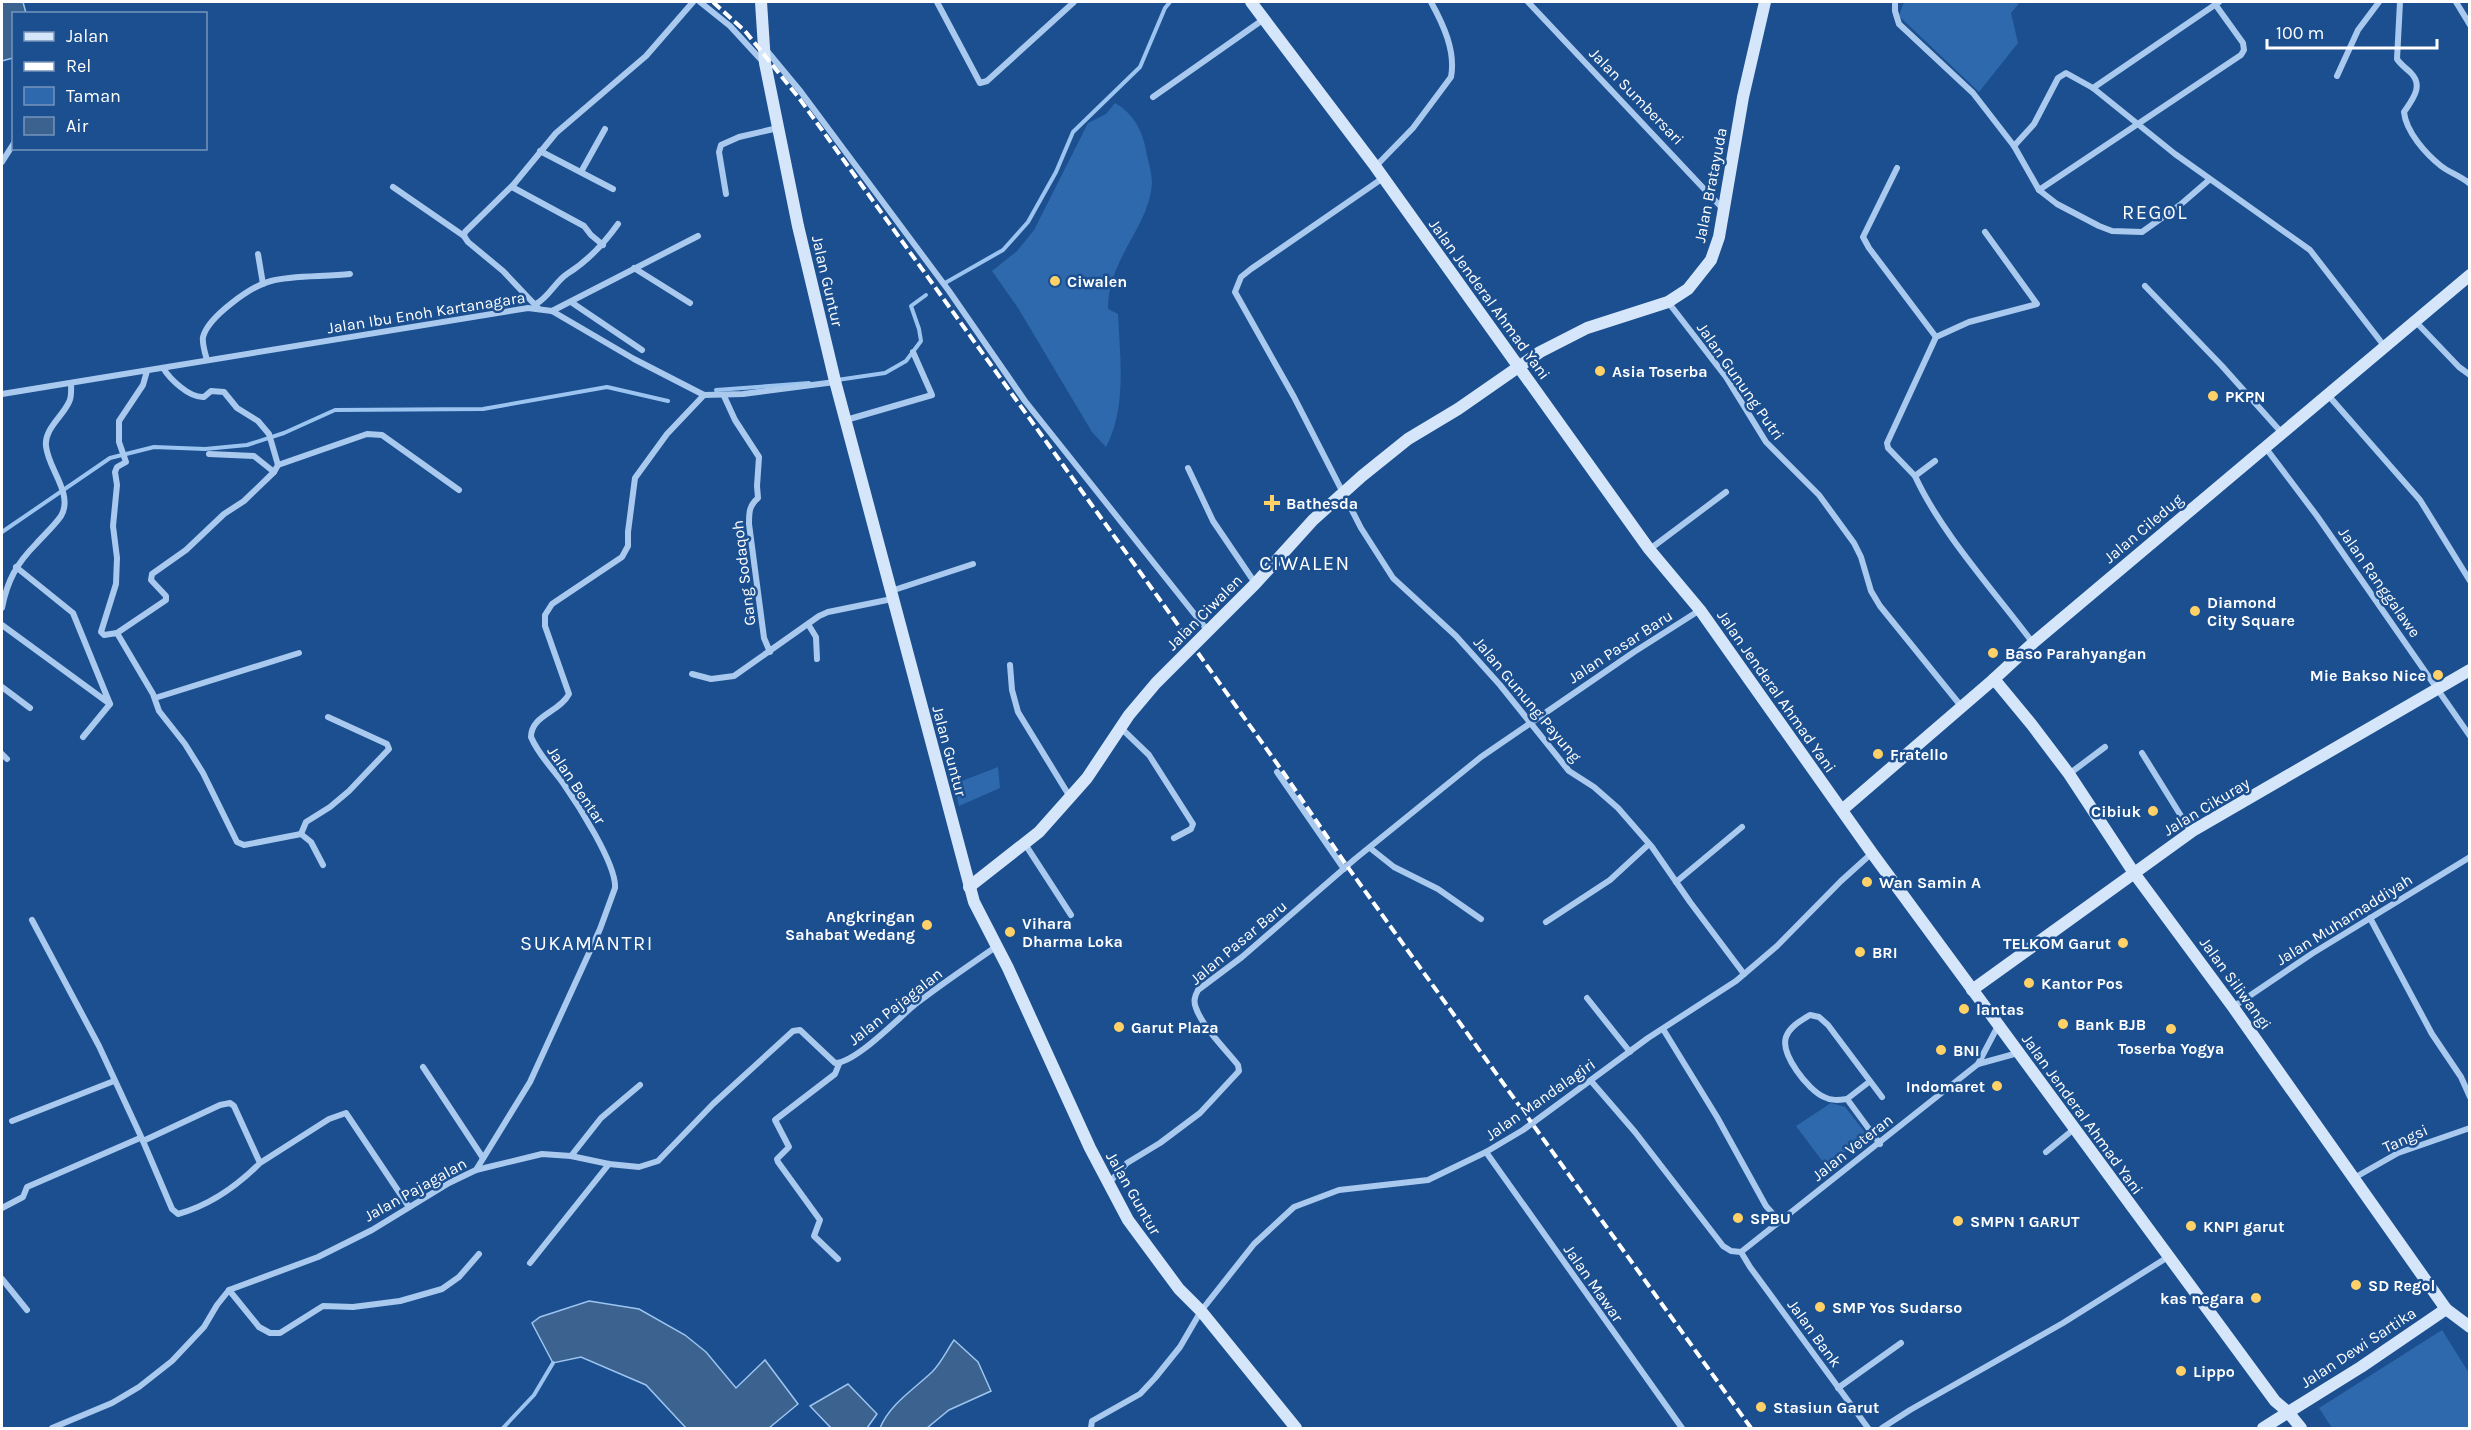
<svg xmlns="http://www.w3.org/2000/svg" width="2471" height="1430" font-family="Karla,sans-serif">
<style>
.green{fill:#2e69ad}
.water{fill:#3c6290;stroke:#9cc4f0;stroke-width:1.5}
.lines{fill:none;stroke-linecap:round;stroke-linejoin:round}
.stream{stroke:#9cc4f0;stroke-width:4}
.street{stroke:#a9c9ee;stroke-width:6}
.secondary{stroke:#d6e6fa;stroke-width:12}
.rail{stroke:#fff;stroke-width:4;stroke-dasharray:10 4.5;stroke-linecap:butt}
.poi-dot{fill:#ffd166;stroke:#1b4f8f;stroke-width:2}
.labels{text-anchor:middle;stroke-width:5;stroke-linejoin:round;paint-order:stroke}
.street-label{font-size:16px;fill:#fff;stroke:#1b4f8f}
.poi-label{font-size:16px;font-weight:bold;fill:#fff;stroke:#1b4f8f;text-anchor:start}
.quarter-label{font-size:20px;letter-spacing:1.5px;fill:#fff;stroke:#1b4f8f}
</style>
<rect width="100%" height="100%" fill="#1b4f8f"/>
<g class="green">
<path d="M1904 2H2020L2011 13 2018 43 1979 92 1899 16Z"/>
<path d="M1115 103C1133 113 1143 131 1146 151 1148 161 1152 173 1152 183 1149 228 1108 258 1108 309L1118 314C1120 357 1127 407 1106 447L1092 432 1018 308 992 271 1017 251 1034 230 1088 123 1106 114Z"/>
<path d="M998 767 1000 788 959 806 954 784Z"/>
<path d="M1831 1103 1845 1107 1867 1135 1826 1166 1796 1126Z"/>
<path d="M2442 1330 2469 1373V1428H2332L2319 1408Z"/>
</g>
<g class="water">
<path d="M2 2H23L26 13 14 14 13 58 2 61Z"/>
<path d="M589 1301 639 1309 685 1335 706 1352 736 1388 765 1360 798 1404 769 1428H686L646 1385 581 1357 553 1363 532 1323 540 1317Z"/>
<path d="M954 1340 978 1362 991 1391 949 1410 927 1428H880C890 1404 913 1390 932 1372 941 1363 947 1350 954 1340Z"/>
<path d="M848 1384 877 1414 867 1428H831L810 1406Z"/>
</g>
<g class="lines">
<g class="stream">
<path d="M945 283 1003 250 1028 222 1056 172 1073 132 1140 67 1165 8 1170 2"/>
<path d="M837 380 885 373 906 361 921 341 919 329 911 306 926 295"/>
<path d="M716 390 809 383"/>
<path d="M2 532 110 458 154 447 205 449 247 445 284 433 335 410 483 409 607 387 668 401"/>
<path d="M503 1428 534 1395 553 1363"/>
</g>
<g class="street">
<path d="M700 2 730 26 764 63"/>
<path d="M937 2 980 83 987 81 1074 2"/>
<path d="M1528 2 1723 209"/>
<path d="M1895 2V11L1899 24 1973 93 2014 146 2039 190 2057 204 2099 226 2112 231 2142 232 2180 205 2209 180"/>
<path d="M2400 2 2397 59C2401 65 2406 68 2411 73 2424 86 2412 100 2404 112 2406 132 2426 154 2441 166 2450 173 2461 176 2470 184"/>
<path d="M2456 2 2470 25"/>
<path d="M767 51 801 92 949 291 1025 401 1208 631"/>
<path d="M2337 76 2358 30 2379 2"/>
<path d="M2093 88 2219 2"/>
<path d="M1153 97 1264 19"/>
<path d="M2014 146 2034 124 2058 78 2066 73 2093 88 2175 154 2310 250 2385 347"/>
<path d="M540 151 613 189"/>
<path d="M2 162 14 143"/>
<path d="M1376 166 1413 128 1451 77C1456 51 1443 24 1431 2"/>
<path d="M1897 168 1863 237 1869 248 1936 337"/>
<path d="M581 172 605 129"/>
<path d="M1383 178 1251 269 1241 277 1235 292 1294 397 1361 528 1393 578 1456 636 1500 685 1569 771 1594 787 1618 808 1652 847 1690 902 1744 974"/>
<path d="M393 187 464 236"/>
<path d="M512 187 584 226 591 235 603 245"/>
<path d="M2039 190 2241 55 2244 50 2243 43 2215 4"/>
<path d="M726 194 719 152 721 145 739 137 778 128"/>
<path d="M258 254 263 284"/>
<path d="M634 268 690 303"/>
<path d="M2145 286 2222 366 2281 432"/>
<path d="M571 302 642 350"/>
<path d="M1668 302 1726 377 1766 442 1819 495 1854 543 1861 557 1871 591 1880 606 1961 706"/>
<path d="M536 304C549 297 555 282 567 274 588 261 603 245 618 224"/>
<path d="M539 309 503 271 468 242 464 236 465 232 514 184 556 133 646 56 693 2"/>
<path d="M552 311 698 236"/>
<path d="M2415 321 2459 367 2470 375"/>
<path d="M207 360C205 353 202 344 203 337 208 317 251 286 271 281 292 275 327 277 350 274"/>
<path d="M147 371 143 385 119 421V442L126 462 117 467 115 472 117 485 113 526 117 558 116 584 101 632 104 635 117 633 153 694 159 711 185 744 203 773 237 842 244 845 301 834 311 842 323 865"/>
<path d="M2 394 528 308 552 311 634 359 704 395 743 394 835 382"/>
<path d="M2328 395 2420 500 2470 581"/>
<path d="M724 396 735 420 759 457 757 486 758 498C749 506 749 512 749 524L764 638 770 652"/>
<path d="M846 420 932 395 913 352"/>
<path d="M2265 447 2317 516 2470 736"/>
<path d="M209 454 254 456 274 472"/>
<path d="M1935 461 1915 476C1941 533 1995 592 2033 643"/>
<path d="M278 465 367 434 382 435 459 490"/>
<path d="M1188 468 1213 521 1255 583"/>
<path d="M1915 476 1888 448 1887 443 1936 337 1969 322 2037 304 1985 232"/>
<path d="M1650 549 1726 492"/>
<path d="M891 591 973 564"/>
<path d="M2 608C7 581 17 563 36 544 44 535 54 526 61 516 74 494 48 469 46 446 44 429 63 416 69 402 72 397 71 389 71 383"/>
<path d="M808 624 816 637 817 659"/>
<path d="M2 625 110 704 73 613 16 567"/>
<path d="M117 633 166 600V596L151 580 152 574 186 550 224 514 244 501 274 472 278 465 269 434 258 421 237 408 224 392 211 391 204 397C189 398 170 379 163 368"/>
<path d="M1010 665 1012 690 1018 712 1070 797"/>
<path d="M692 674 711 679 734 676 819 616 828 612 892 599"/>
<path d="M2 687 30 708"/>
<path d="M155 698 299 653"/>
<path d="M1121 728 1149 755 1193 824 1191 829 1174 838"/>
<path d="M83 737 110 704"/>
<path d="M2142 753 2191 832"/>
<path d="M2 754 7 759"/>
<path d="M1277 772 1344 869"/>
<path d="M2069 774 2105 747"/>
<path d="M301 834 306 822 330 807 349 791 389 749 387 744 328 717"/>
<path d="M1025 844 1071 915"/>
<path d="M1370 848 1394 867 1438 889 1481 919"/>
<path d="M1676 882 1742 827"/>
<path d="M2370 918 2432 1034 2461 1077 2470 1097"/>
<path d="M32 920 99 1046 143 1141"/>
<path d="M1546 922 1610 880 1649 844"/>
<path d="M1587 998 1630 1052"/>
<path d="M2233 1007 2313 953 2470 857"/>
<path d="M1663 1029 1717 1117 1766 1206 1780 1222"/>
<path d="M1978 1064 1998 1026"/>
<path d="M423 1067 483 1158"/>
<path d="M1591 1081 1635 1132 1723 1246 1731 1251 1741 1252"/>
<path d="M1847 1099 1869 1082"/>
<path d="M12 1121 114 1081"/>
<path d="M1880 1144 1847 1099C1839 1100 1831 1101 1824 1097 1808 1090 1780 1054 1786 1037 1790 1026 1802 1020 1810 1015L1819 1017 1828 1025 1882 1097"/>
<path d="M1486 1152 1682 1428"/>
<path d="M2046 1152 2074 1129"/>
<path d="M571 1156 601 1118 640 1085"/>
<path d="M260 1163C237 1186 211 1205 178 1214L172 1209 143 1141 220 1105 230 1103 234 1106 260 1163 329 1119 346 1113 409 1207"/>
<path d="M476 1170 530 1082 600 929 615 888C617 865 577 803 563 783 552 768 538 754 531 737 531 715 560 712 569 694L545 626V615L552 604 622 557 628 546V532L635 478 667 434 704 395"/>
<path d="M2354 1178 2398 1153 2470 1128"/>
<path d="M1109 1183 1127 1163 1160 1143 1200 1113 1239 1071 1238 1065C1226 1050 1202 1026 1196 1008 1193 1001 1195 996 1198 990L1242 957 1355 859 1481 757 1634 652 1700 610"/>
<path d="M2 1208 23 1197 27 1187 140 1138"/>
<path d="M1741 1252 1978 1064 2018 1053"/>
<path d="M1741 1252 1750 1267 1868 1428"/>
<path d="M838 1259 814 1236 820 1220 778 1162 777 1159 789 1147 775 1120 835 1074 839 1064"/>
<path d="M530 1263 609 1164"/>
<path d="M2 1279 27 1310"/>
<path d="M229 1290 259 1327 270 1333H280L323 1306 353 1307 400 1301 442 1289 459 1277 479 1254"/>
<path d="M1838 1388 1901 1343"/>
<path d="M52 1428 112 1403 139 1387 172 1361 204 1327 217 1305 229 1290 318 1257 372 1230 449 1183 476 1170 542 1154 571 1156 609 1164 639 1167 658 1161 713 1104 793 1031 800 1030 835 1063C856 1063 899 1017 917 1003 943 983 970 965 997 946"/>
<path d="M1091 1428 1092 1421 1140 1394 1155 1378 1180 1347 1201 1311 1254 1244 1294 1207 1339 1190 1428 1180 1486 1152 1523 1130 1648 1038 1736 981 1777 946 1841 881 1872 853"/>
<path d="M1882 1428 1910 1410 2063 1323 2168 1257"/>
</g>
<g class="secondary">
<path d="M761 2 765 63 798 226 835 381 974 902 1008 968 1090 1148 1128 1220 1179 1289 1201 1311 1296 1428"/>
<path d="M1251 2 1375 166 1649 549 1700 610 1872 853 2275 1401 2288 1412 2301 1428"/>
<path d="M1994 679 2032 725 2069 774 2134 873 2233 1007 2446 1309 2470 1327"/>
<path d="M1842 810 1994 679 2033 643 2470 275"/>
<path d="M969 887 1039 832 1087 778 1129 715 1156 683 1255 584 1313 520 1362 476 1408 439 1458 409 1540 352 1587 328 1668 302 1688 289 1711 260 1719 237 1743 97 1765 2"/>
<path d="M1972 990 2194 830 2470 670"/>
<path d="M2263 1428 2361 1367 2446 1309"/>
</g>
<g class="rail">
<path d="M713 2 745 31 799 98 1186 636"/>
<path d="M1198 653 1283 772 1347 866 1751 1428"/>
</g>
</g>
<g class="poi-dot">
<circle cx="1055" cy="281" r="6"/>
<circle cx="1600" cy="371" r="6"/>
<circle cx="2213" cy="396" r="6"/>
<path d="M1269 494h6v6h6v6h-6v6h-6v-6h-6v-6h6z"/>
<circle cx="2195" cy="611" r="6"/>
<circle cx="1993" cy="653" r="6"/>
<circle cx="2438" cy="675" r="6"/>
<circle cx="1878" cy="754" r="6"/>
<circle cx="2153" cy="811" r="6"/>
<circle cx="1867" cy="882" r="6"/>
<circle cx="927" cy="925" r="6"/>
<circle cx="1010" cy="932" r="6"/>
<circle cx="2123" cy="943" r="6"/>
<circle cx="1860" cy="952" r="6"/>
<circle cx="2029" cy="983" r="6"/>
<circle cx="1964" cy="1009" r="6"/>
<circle cx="2063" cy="1024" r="6"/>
<circle cx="1119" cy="1027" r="6"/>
<circle cx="2171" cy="1029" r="6"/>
<circle cx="1941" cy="1050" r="6"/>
<circle cx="1997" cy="1086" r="6"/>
<circle cx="1738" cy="1218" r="6"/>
<circle cx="1958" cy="1221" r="6"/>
<circle cx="2191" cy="1226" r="6"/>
<circle cx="2356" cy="1285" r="6"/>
<circle cx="2256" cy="1298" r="6"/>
<circle cx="1820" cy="1307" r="6"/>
<circle cx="2181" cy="1371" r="6"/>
<circle cx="1761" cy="1407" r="6"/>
</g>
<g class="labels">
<g class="street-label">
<text transform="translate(1637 96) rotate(46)" y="6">Jalan Sumbersari</text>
<text transform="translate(1710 185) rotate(-79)" y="6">Jalan Bratayuda</text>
<text transform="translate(828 281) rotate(77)" y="6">Jalan Guntur</text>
<text transform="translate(1490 299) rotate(54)" y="6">Jalan Jenderal Ahmad Yani</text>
<text transform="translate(426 312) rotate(-9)" y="6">Jalan Ibu Enoh Kartanagara</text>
<text transform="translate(1741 381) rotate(55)" y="6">Jalan Gunung Putri</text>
<text transform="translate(2143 528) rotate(-40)" y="6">Jalan Ciledug</text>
<text transform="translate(743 573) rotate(-97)" y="6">Gang Sodaqoh</text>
<text transform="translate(2380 582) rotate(55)" y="6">Jalan Ranggalawe</text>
<text transform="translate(1204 612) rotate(-45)" y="6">Jalan Ciwalen</text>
<text transform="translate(1620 646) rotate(-33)" y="6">Jalan Pasar Baru</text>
<text transform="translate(1777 691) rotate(55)" y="6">Jalan Jenderal Ahmad Yani</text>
<text transform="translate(1528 699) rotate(50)" y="6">Jalan Gunung Payung</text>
<text transform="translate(950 751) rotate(75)" y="6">Jalan Guntur</text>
<text transform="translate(577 785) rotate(56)" y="6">Jalan Bentar</text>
<text transform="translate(2206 806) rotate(-31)" y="6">Jalan Cikuray</text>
<text transform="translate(2344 919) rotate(-32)" y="6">Jalan Muhamaddiyah</text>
<text transform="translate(1238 942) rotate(-40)" y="6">Jalan Pasar Baru</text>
<text transform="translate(2236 983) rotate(54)" y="6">Jalan Siliwangi</text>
<text transform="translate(895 1006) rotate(-38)" y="6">Jalan Pajagalan</text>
<text transform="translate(1540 1099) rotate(-35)" y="6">Jalan Mandalagiri</text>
<text transform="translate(2083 1114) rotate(54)" y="6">Jalan Jenderal Ahmad Yani</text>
<text transform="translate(2405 1138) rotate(-24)" y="6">Tangsi</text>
<text transform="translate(1852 1147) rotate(-38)" y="6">Jalan Veteran</text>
<text transform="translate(415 1189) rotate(-29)" y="6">Jalan Pajagalan</text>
<text transform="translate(1134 1193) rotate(60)" y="6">Jalan Guntur</text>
<text transform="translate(1594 1283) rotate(55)" y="6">Jalan Mawar</text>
<text transform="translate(1815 1333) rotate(54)" y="6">Jalan Bank</text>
<text transform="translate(2358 1347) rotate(-33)" y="6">Jalan Dewi Sartika</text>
</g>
<g class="poi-label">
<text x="1067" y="287">Ciwalen</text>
<text x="1612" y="377">Asia Toserba</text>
<text x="2225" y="402">PKPN</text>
<text x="1286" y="509">Bathesda</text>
<text x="2207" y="608">Diamond<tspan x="2207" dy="18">City Square</tspan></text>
<text x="2005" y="659">Baso Parahyangan</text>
<text x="2426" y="681" text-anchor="end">Mie Bakso Nice</text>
<text x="1890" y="760">Fratello</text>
<text x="2141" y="817" text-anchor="end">Cibiuk</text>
<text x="1879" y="888">Wan Samin A</text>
<text x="915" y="922" text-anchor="end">Angkringan<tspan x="915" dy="18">Sahabat Wedang</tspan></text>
<text x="1022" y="929">Vihara<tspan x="1022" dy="18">Dharma Loka</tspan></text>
<text x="2111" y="949" text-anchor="end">TELKOM Garut</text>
<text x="1872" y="958">BRI</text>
<text x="2041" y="989">Kantor Pos</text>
<text x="1976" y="1015">lantas</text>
<text x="2075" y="1030">Bank BJB</text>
<text x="1131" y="1033">Garut Plaza</text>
<text x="2171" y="1054" text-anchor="middle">Toserba Yogya</text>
<text x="1953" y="1056">BNI</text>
<text x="1985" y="1092" text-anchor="end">Indomaret</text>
<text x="1750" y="1224">SPBU</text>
<text x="1970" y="1227">SMPN 1 GARUT</text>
<text x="2203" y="1232">KNPI garut</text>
<text x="2368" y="1291">SD Regol</text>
<text x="2244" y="1304" text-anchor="end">kas negara</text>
<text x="1832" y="1313">SMP Yos Sudarso</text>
<text x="2193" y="1377">Lippo</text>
<text x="1773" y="1413">Stasiun Garut</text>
</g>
<g class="quarter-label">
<text x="2155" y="219">REGOL</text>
<text x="1305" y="570">CIWALEN</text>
<text x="587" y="950">SUKAMANTRI</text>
</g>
</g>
<rect width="2471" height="1430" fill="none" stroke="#ffffff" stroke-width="6"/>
<rect x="12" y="12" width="195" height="138" fill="#1b4f8f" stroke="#7695bc" stroke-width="1.5"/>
<rect x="24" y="32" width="30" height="9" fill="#d6e6fa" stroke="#7695bc" stroke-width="1.5"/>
<text x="66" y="42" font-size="18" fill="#ffffff">Jalan</text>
<rect x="24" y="62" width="30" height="9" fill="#ffffff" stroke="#7695bc" stroke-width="1.5"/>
<text x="66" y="72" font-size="18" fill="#ffffff">Rel</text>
<rect x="24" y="87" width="30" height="18" fill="#2e69ad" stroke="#7695bc" stroke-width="1.5"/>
<text x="66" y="102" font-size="18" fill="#ffffff">Taman</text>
<rect x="24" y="117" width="30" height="18" fill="#3c6290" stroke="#7695bc" stroke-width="1.5"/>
<text x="66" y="132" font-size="18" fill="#ffffff">Air</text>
<path d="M2267 39v9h170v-9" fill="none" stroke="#ffffff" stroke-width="3"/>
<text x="2276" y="39" font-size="18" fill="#ffffff" stroke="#1b4f8f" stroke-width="4.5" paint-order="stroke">100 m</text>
</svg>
